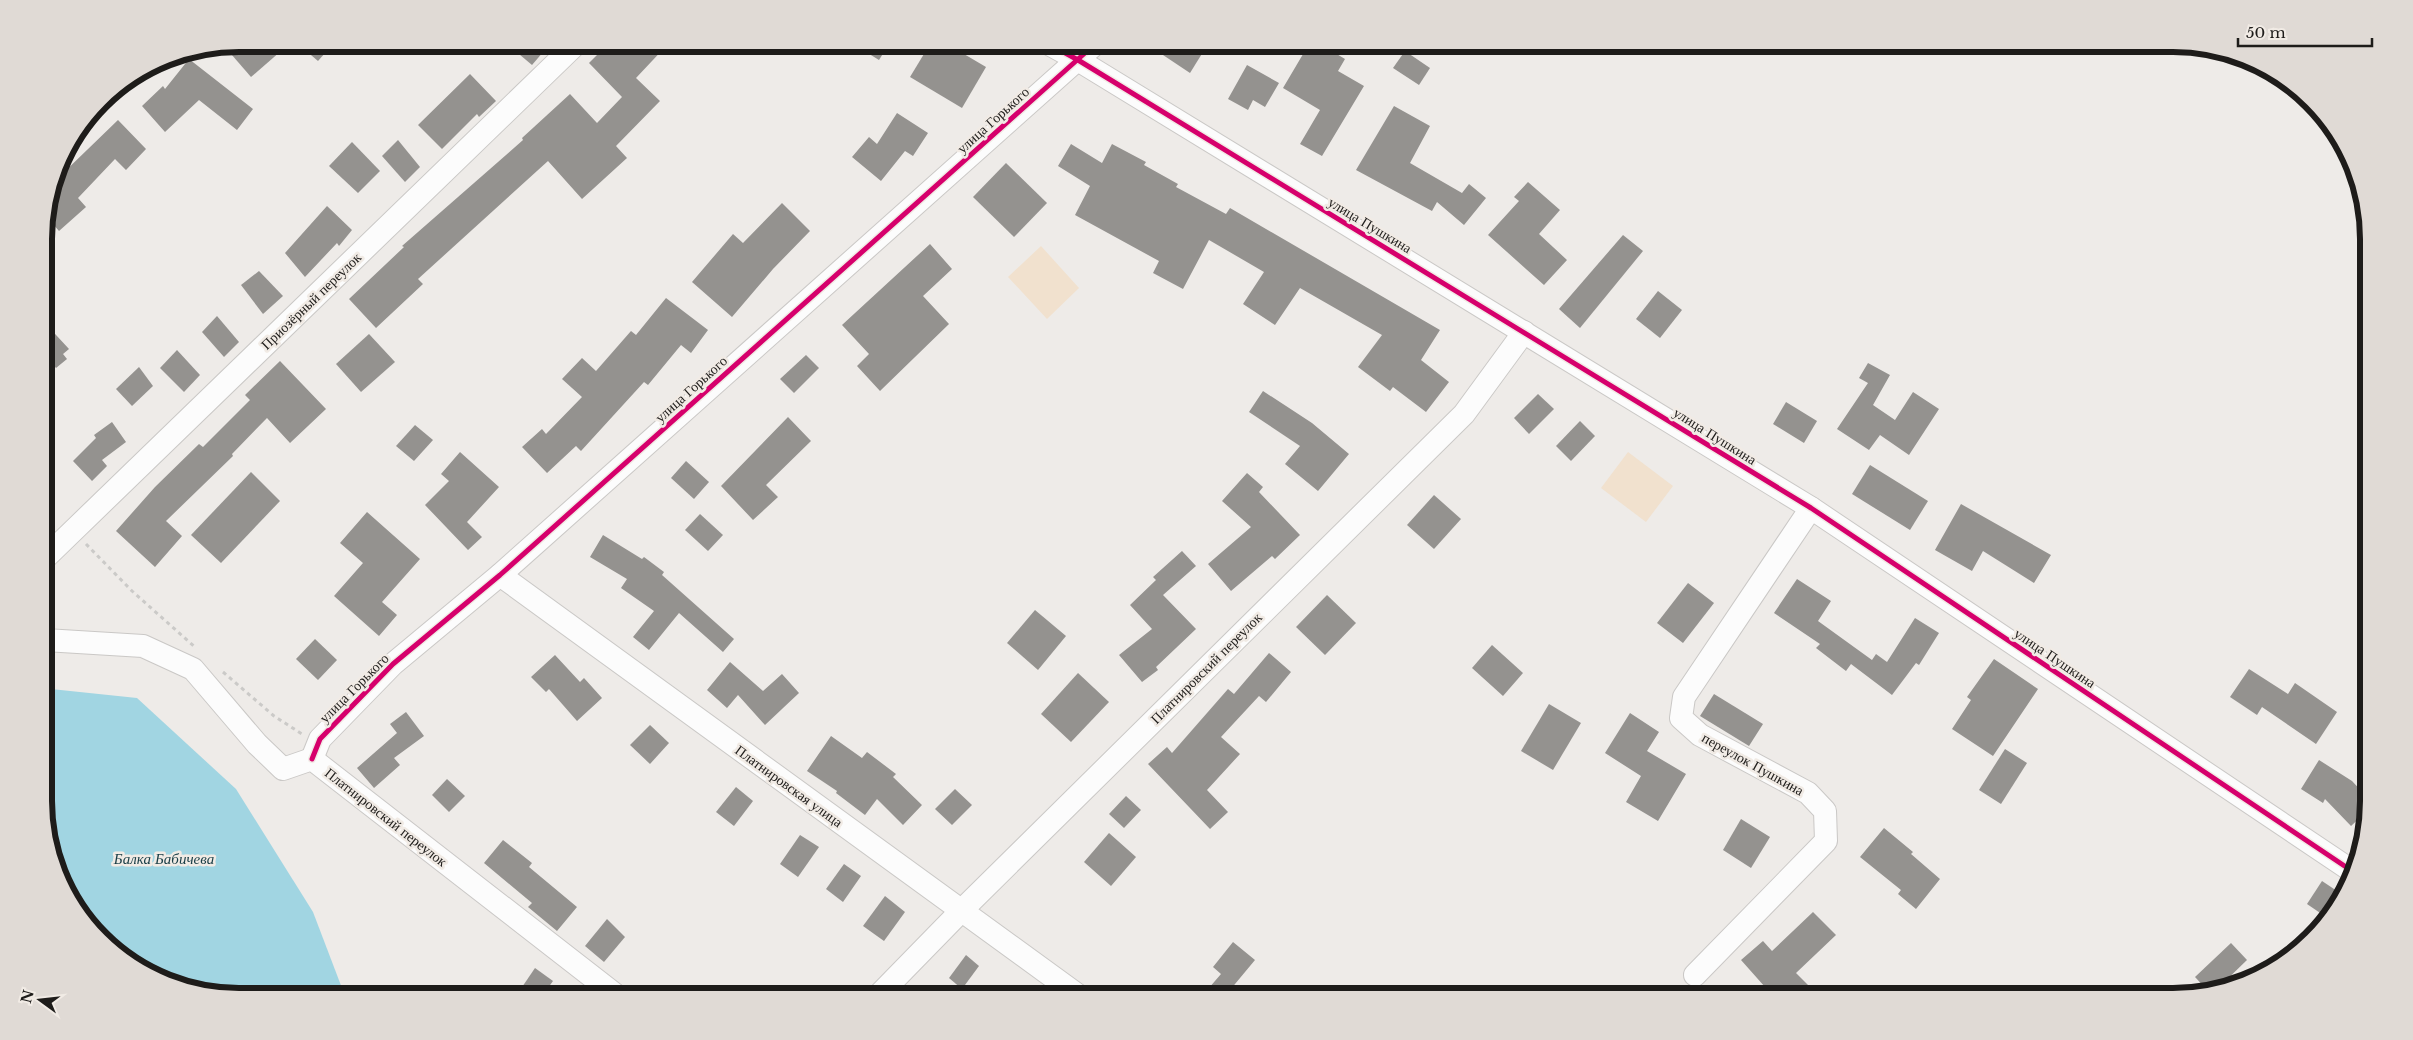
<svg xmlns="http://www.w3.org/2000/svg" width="2413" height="1040" font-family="'Libre Baskerville',serif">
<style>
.green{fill:#f1e1ce}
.water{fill:#a1d5e2}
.building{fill:#94928f}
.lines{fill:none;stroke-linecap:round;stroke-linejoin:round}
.minor-casing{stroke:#cac8c6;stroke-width:24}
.path{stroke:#cbcac8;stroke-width:3;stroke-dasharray:4 4;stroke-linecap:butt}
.minor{stroke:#fcfcfc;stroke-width:22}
.cycleway-casing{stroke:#f1ebe5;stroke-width:8}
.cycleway{stroke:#d6006c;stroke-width:5}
.labels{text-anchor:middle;stroke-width:5;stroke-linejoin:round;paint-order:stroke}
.street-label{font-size:14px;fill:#1e1c1a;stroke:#f1ebe5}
.water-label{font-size:15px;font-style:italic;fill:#183d46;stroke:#f1ebe5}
.rim{fill:none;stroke:#1e1c1a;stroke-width:6}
</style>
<rect width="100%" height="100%" fill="#eeebe8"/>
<g class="green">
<path d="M1041 246 1079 288 1047 319 1008 277Z"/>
<path d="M1628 452 1673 486 1646 522 1601 488Z"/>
</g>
<path class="water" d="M51 689 137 698 236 789 313 912 345 996H240L165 981 121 956 84 920 59 876 45 826V691Z"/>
<g class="building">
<path d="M239 44H289L251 77 225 47Z"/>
<path d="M298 44H333L318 61Z"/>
<path d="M507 44H550L532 65Z"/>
<path d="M608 44H668L636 78 660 101 616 146 627 158 582 199 548 161 418 279 423 284 376 328 349 299 404 247 402 246 523 140 522 138 570 94 597 123 622 97 589 63Z"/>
<path d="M853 44H889L879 60Z"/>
<path d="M930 44H947L986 67 962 108 910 77Z"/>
<path d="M1166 44H1208L1190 73 1160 53Z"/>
<path d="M1309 44H1320L1345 59 1338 71 1364 86 1322 156 1300 144 1320 110 1283 88Z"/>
<path d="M1405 51 1430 68 1419 85 1393 68Z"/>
<path d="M189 59 253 109 237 130 199 100 165 132 142 106 163 86 165 89Z"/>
<path d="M1247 65 1279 83 1265 107 1253 100 1248 110 1228 99Z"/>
<path d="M470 74 496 101 479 117 477 114 442 149 418 125Z"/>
<path d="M1394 106 1430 126 1410 163 1462 193 1469 184 1486 198 1464 225 1437 202 1432 211 1356 170Z"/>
<path d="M897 113 928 133 913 156 905 151 881 181 852 157 869 137 877 144Z"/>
<path d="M118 120 146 149 126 170 115 159 78 198 86 207 59 231 47 217 57 179Z"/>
<path d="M398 140 420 167 405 182 382 156Z"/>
<path d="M352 142 380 171 358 193 329 166Z"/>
<path d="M1071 144 1102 163 1112 144 1146 162 1144 165 1178 184 1176 187 1226 214 1230 208 1440 330 1421 360 1449 382 1426 412 1393 387 1390 391 1358 367 1382 335 1300 288 1275 325 1243 304 1264 272 1209 240 1183 289 1153 273 1159 261 1075 215 1090 186 1058 166Z"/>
<path d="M1006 163 1047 203 1014 237 973 197Z"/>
<path d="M1528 182 1560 210 1539 234 1567 260 1544 285 1488 235 1519 201 1514 197Z"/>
<path d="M782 203 810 231 773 269 732 317 692 282 733 234 743 243Z"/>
<path d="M327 206 352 230 339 246 337 243 305 277 285 253Z"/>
<path d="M1623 235 1643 251 1580 328 1559 309Z"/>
<path d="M930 244 952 269 923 296 949 324 880 391 857 366 869 354 842 325Z"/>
<path d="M259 271 283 296 263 314 241 285Z"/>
<path d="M1658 291 1682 310 1660 338 1636 319Z"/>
<path d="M666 298 708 330 691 353 681 345 648 385 644 382 581 451 576 446 547 473 522 447 542 429 546 434 582 397 562 379 582 358 596 371 631 331 636 335Z"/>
<path d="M217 316 239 342 224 357 202 332Z"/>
<path d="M44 322 69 349 63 354 67 359 56 368 44 355Z"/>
<path d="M369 334 395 362 361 392 336 364Z"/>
<path d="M177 350 200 375 184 392 160 368Z"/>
<path d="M806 355 819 368 794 393 780 379Z"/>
<path d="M280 361 326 409 290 443 267 418 232 454 233 456 166 521 182 536 155 567 116 531 155 487 199 444 203 447 250 400 245 395Z"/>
<path d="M1868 363 1890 375 1873 405 1895 420 1913 392 1939 409 1909 455 1880 435 1869 450 1837 429 1868 383 1859 378Z"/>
<path d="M139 367 153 386 132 406 116 389Z"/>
<path d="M1263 391 1312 423 1349 454 1318 491 1285 464 1300 446 1249 412Z"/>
<path d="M1538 394 1554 409 1529 434 1514 418Z"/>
<path d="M1786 402 1817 421 1804 443 1773 424Z"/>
<path d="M788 417 811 441 766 485 778 497 753 520 721 486Z"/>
<path d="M1580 421 1595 436 1571 461 1556 446Z"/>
<path d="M112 422 126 442 102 460 107 466 92 481 73 461 96 438 94 435Z"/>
<path d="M415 425 433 440 414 461 396 446Z"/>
<path d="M460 452 499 487 467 522 482 537 468 550 425 505 449 481 441 474Z"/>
<path d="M686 461 709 482 694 499 671 478Z"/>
<path d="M1870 465 1928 501 1910 530 1852 494Z"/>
<path d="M251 472 280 501 221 563 191 535Z"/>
<path d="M1247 473 1263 487 1259 492 1300 535 1275 559 1272 556 1231 591 1208 564 1251 527 1222 501Z"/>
<path d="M1434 495 1461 519 1434 549 1407 525Z"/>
<path d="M1961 504 2051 555 2034 583 1983 551 1972 571 1935 550Z"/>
<path d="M367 512 420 559 382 602 397 615 379 636 334 596 363 563 340 543Z"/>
<path d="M700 514 723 535 708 551 685 530Z"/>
<path d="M603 535 642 559 644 557 664 572 662 575 734 639 723 652 679 613 649 650 633 637 654 611 621 588 627 579 590 557Z"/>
<path d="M1182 551 1196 566 1163 595 1196 629 1156 667 1158 670 1142 682 1119 655 1152 629 1130 605 1156 580 1153 577Z"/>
<path d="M1797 579 1831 601 1818 621 1872 660 1876 654 1887 662 1915 618 1939 633 1919 665 1916 663 1892 695 1851 664 1846 671 1816 648 1820 644 1774 613Z"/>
<path d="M1688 583 1714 603 1683 643 1657 623Z"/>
<path d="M1327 595 1356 623 1325 655 1296 627Z"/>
<path d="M1035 610 1066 636 1038 670 1007 643Z"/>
<path d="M315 639 337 660 318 680 296 659Z"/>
<path d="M1492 645 1523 673 1503 696 1472 668Z"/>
<path d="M1269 653 1291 672 1266 702 1259 696 1221 737 1240 754 1207 790 1228 812 1210 829 1148 764 1167 747 1172 753 1228 689 1234 694Z"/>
<path d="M555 655 580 682 584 678 602 698 577 721 549 689 546 692 531 677Z"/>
<path d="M1994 659 2038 689 1993 756 1952 729 1971 700 1967 697Z"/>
<path d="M730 662 763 691 782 674 799 693 765 725 738 695 727 708 707 690Z"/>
<path d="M2249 669 2288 694 2295 683 2337 712 2316 744 2262 707 2257 715 2230 697Z"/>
<path d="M1078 673 1109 702 1071 742 1041 714Z"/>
<path d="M1714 694 1763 724 1749 746 1700 716Z"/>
<path d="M1549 704 1581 723 1553 770 1521 751Z"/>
<path d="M406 712 424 736 394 758 400 765 374 788 357 768 397 733 390 724Z"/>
<path d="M1630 713 1659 732 1647 751 1686 774 1658 821 1626 802 1641 776 1605 753Z"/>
<path d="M650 725 669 743 650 764 630 745Z"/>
<path d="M831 736 862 758 867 752 896 774 893 777 922 805 903 825 877 799 865 815 836 793 837 791 807 771Z"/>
<path d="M2005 749 2027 763 2001 804 1979 790Z"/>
<path d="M2319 760 2352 781 2369 799 2367 811 2351 826 2325 799 2323 803 2301 789Z"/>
<path d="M447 779 465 796 449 812 432 795Z"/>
<path d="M736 787 753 801 734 826 716 812Z"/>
<path d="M955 789 972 805 952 825 935 809Z"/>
<path d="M1126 796 1141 810 1124 828 1109 814Z"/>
<path d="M1741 819 1770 837 1751 868 1723 850Z"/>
<path d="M1884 828 1913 852 1911 854 1940 879 1916 909 1898 894 1901 890 1860 857Z"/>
<path d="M1109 833 1136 857 1111 886 1084 862Z"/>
<path d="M800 835 819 847 798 877 780 864Z"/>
<path d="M503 840 532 863 529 867 577 907 557 931 528 907 532 903 484 863Z"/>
<path d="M844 864 861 876 843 902 826 889Z"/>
<path d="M2322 881 2343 895 2329 919 2307 904Z"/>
<path d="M885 896 905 912 884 941 863 926Z"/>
<path d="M1813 912 1836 935 1796 973 1819 996H1773L1741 960 1763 941 1772 951Z"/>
<path d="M607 919 625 937 604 962 585 946Z"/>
<path d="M1233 942 1255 960 1225 996H1202L1221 974 1213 967Z"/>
<path d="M2231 943 2247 960 2216 990 2208 991 2195 977Z"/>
<path d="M966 955 979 966 962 989 949 978Z"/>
<path d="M535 968 553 981 542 996H516Z"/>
</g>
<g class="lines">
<defs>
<g id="minor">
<path d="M1049 44 1078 60 1811 508 2355 873"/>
<path d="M45 558 576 44"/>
<path d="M500 575 1079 996"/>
<path d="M45 640 143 646 193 669 257 744 283 769 312 759 617 996"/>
<path d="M312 759 320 739 393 664 500 575 1095 44"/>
<path d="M1695 975 1826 841 1825 811 1808 793 1700 735 1681 718 1684 697 1811 508"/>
<path d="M878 996 961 911 1464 414 1524 332"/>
</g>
</defs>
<use href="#minor" class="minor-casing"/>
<g class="path">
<path d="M86 544 132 591 196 648"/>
<path d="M223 672 274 716 302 734"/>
</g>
<use href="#minor" class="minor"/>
<defs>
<g id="cycleway">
<path d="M1049 44 1078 60 1811 508 2355 873"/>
<path d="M312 759 320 739 393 664 500 575 1095 44"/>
</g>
</defs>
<use href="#cycleway" class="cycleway-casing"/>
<use href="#cycleway" class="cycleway"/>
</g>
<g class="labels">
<g class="street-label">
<text transform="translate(993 120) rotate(-42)" y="5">улица Горького</text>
<text transform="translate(1370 225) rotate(31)" y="5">улица Пушкина</text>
<text transform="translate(311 301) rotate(-44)" y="5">Приозёрный переулок</text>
<text transform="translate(691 389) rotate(-42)" y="5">улица Горького</text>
<text transform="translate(1715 436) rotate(32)" y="5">улица Пушкина</text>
<text transform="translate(2055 658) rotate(34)" y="5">улица Пушкина</text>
<text transform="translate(1206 668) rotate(-45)" y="5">Платнировский переулок</text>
<text transform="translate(354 688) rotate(-45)" y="5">улица Горького</text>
<text transform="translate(1753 764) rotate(29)" y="5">переулок Пушкина</text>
<text transform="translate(789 786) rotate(36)" y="5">Платнировская улица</text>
<text transform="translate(386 817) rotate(38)" y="5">Платнировский переулок</text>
</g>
<g class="water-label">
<text x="164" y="864">Балка Бабичева</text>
</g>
</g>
<path d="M0 0H2413V1040H0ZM239 52H2173A187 187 0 0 1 2360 239V801A187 187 0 0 1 2173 988H239A187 187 0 0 1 52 801V239A187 187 0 0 1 239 52Z" fill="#e0dad5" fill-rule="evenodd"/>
<path class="rim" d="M239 52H2173A187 187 0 0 1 2360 239V801A187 187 0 0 1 2173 988H239A187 187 0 0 1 52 801V239A187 187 0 0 1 239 52Z"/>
<g transform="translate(40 1000) rotate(285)" stroke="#f1ebe5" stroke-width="4" paint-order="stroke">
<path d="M0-4L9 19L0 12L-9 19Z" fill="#1e1c1a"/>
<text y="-8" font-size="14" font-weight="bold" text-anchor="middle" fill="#1e1c1a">N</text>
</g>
<path d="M2238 38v8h134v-8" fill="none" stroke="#1e1c1a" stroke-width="2.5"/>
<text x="2246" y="38" font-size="15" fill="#1e1c1a" stroke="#f1ebe5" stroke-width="4" paint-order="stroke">50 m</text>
</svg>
